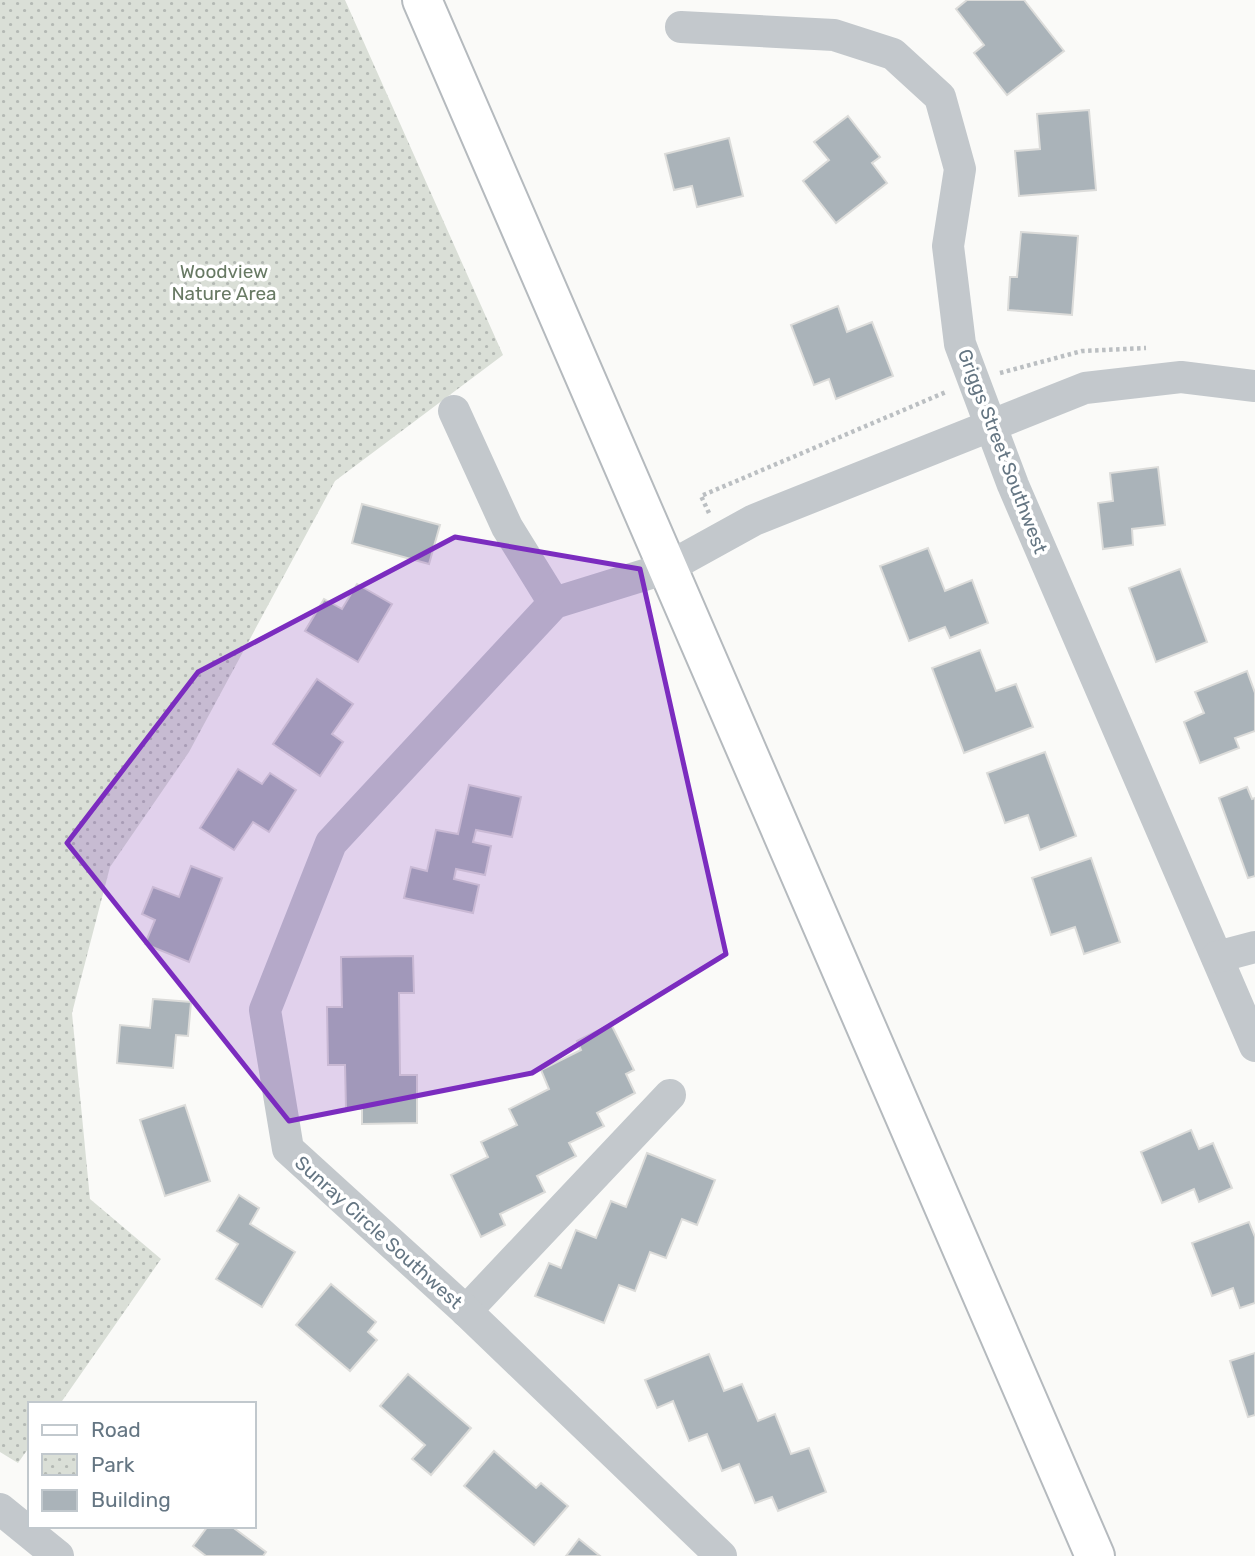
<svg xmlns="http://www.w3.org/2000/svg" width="1255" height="1556" font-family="Rubik,sans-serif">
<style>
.park{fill:url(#park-dots)}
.building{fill:#aab3b9;stroke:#dcdcda;stroke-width:2}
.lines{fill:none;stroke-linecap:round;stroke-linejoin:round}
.major-casing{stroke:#b5babe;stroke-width:42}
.path{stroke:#bbbfc2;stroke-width:4.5;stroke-dasharray:3.5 3.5;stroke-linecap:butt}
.minor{stroke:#c3c8cc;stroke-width:32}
.major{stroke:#fff;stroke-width:38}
.marked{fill:#7b2cbf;fill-opacity:0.2;stroke:#7b2cbf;stroke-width:5;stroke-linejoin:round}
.labels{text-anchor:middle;stroke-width:7;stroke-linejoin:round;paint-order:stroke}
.park-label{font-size:19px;fill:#687a64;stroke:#fff}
.street-label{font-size:19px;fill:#657683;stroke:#fff}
</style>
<defs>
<pattern id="park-dots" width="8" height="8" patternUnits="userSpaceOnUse" patternTransform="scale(1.75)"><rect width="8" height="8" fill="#dadfd7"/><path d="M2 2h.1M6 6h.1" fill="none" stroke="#b4b9b4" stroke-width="1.8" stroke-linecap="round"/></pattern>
</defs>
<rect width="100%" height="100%" fill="#fafaf8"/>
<path class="park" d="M0 0H345L503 355 335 481 189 752 110 867 72 1013 90 1199 161 1259 60 1404H30V1446L18 1463 0 1452Z"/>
<g class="building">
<path d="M967 0H1024L1064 51 1007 95 974 53 984 45 956 9Z"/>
<path d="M1089 110 1096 190 1019 196 1015 151 1040 149 1037 114Z"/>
<path d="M848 116 880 157 872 163 887 183 836 223 803 181 829 160 814 142Z"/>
<path d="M729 138 743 196 697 207 692 186 674 190 665 154Z"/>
<path d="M1021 232 1078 236 1072 315 1008 310 1010 277H1017Z"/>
<path d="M838 306 847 332 872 322 893 376 836 399 829 379 814 385 791 325Z"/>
<path d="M1158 467 1165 525 1132 529 1133 545 1103 549 1098 503 1113 501 1110 473Z"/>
<path d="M362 504 440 525 429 564 352 543Z"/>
<path d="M928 548 945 591 972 580 988 623 950 638 945 627 909 641 880 566Z"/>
<path d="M1180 569 1207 642 1156 662 1129 588Z"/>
<path d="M357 584 392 604 358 662 305 631 324 599 342 609Z"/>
<path d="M980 650 996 691 1016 684 1033 727 964 753 932 668Z"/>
<path d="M1247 671 1255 693V731L1235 738 1239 748 1200 763 1184 722 1204 713 1195 692Z"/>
<path d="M317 679 353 704 332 734 343 742 320 776 273 744Z"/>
<path d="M1045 752 1076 836 1040 850 1028 815 1005 823 987 773Z"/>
<path d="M238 769 262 784 270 773 296 790 269 832 253 822 234 850 200 828Z"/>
<path d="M469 785 521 797 512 837 476 830 473 842 491 846 485 875 456 869 454 879 479 885 473 913 404 898 411 867 427 871 436 830 458 834Z"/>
<path d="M1247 787 1252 799 1255 798V876L1248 878 1219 798Z"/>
<path d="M1091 858 1120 942 1084 954 1075 927 1051 935 1032 878Z"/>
<path d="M191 866 222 878 189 962 145 944 155 920 142 914 153 887 179 897Z"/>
<path d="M413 956 414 993H399L400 1075H417V1123L362 1124V1109H346L345 1065H328L327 1007H342L341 957Z"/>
<path d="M153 999 191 1002 188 1036 176 1035 173 1068 117 1063 120 1025 150 1028Z"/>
<path d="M611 1024 634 1070 626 1074 635 1093 597 1113 604 1126 569 1143 576 1156 537 1176 545 1192 500 1214 505 1225 481 1237 451 1175 488 1157 481 1142 517 1125 509 1109 549 1089 541 1070 581 1050 577 1041Z"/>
<path d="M185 1105 210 1181 165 1196 140 1120Z"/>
<path d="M1191 1130 1199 1149 1213 1143 1232 1188 1199 1202 1194 1189 1162 1203 1141 1152Z"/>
<path d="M647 1153 715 1180 697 1225 682 1219 666 1258 650 1252 635 1291 619 1285 604 1323 535 1296 549 1263 561 1268 576 1230 596 1238 611 1201 626 1207Z"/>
<path d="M239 1195 259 1208 250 1224 295 1252 262 1307 216 1279 238 1244 217 1231Z"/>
<path d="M1249 1222 1255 1237V1303L1240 1308 1233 1288 1212 1296 1192 1243Z"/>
<path d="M331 1284 376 1322 368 1332 377 1340 350 1371 296 1325Z"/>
<path d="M1255 1353V1415L1248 1417 1230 1361Z"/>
<path d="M709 1354 724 1391 742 1384 758 1421 775 1414 791 1454 809 1448 826 1492 778 1511 772 1497 755 1503 739 1464 722 1471 707 1434 689 1441 673 1401 657 1408 645 1380Z"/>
<path d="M408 1374 471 1428 431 1475 412 1459 425 1445 380 1406Z"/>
<path d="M494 1451 536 1488 541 1483 568 1506 534 1545 464 1486Z"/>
<path d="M208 1526H231L266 1552 263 1556H206L193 1546Z"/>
<path d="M579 1539 600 1556H566Z"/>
</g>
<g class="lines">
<defs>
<path id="major" d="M422 0 1095 1556"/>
</defs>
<use href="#major" class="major-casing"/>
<g class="path">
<path d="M1000 373 1082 351 1146 348"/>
<path d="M709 513 701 496 946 392"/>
</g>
<g class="minor">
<path d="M681 27 834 35 893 54 940 97 960 169 948 246 960 344 1013 485 1255 1046"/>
<path d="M454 411 507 527 554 603"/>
<path d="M1217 957 1255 947"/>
<path d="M466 1311 670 1095"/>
<path d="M0 1509 58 1556"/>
<path d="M721 1556 466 1311 288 1149 265 1010 331 843 554 603 667 568 754 520 1085 388 1181 377 1255 386"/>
</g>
<use href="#major" class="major"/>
</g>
<path class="marked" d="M455 537 640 569 726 954 532 1073 289 1121 67 843 198 672Z"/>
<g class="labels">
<g class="park-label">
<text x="224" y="278">Woodview<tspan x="224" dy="22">Nature Area</tspan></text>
</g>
<g class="street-label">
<text transform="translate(1003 451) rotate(69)" y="7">Griggs Street Southwest</text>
<text transform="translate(379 1232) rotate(42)" y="7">Sunray Circle Southwest</text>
</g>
</g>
<rect x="28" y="1402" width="228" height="126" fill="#ffffff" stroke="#c1c8cd" stroke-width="2"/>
<rect x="42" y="1425" width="35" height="10" fill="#ffffff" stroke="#c1c8cd" stroke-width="2"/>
<text x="91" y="1437" font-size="21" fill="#657683">Road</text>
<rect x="42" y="1454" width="35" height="21" fill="url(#park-dots)" stroke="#c1c8cd" stroke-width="2"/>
<text x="91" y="1472" font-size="21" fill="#657683">Park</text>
<rect x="42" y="1490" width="35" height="21" fill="#aab3b9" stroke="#c1c8cd" stroke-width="2"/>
<text x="91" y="1507" font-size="21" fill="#657683">Building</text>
</svg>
